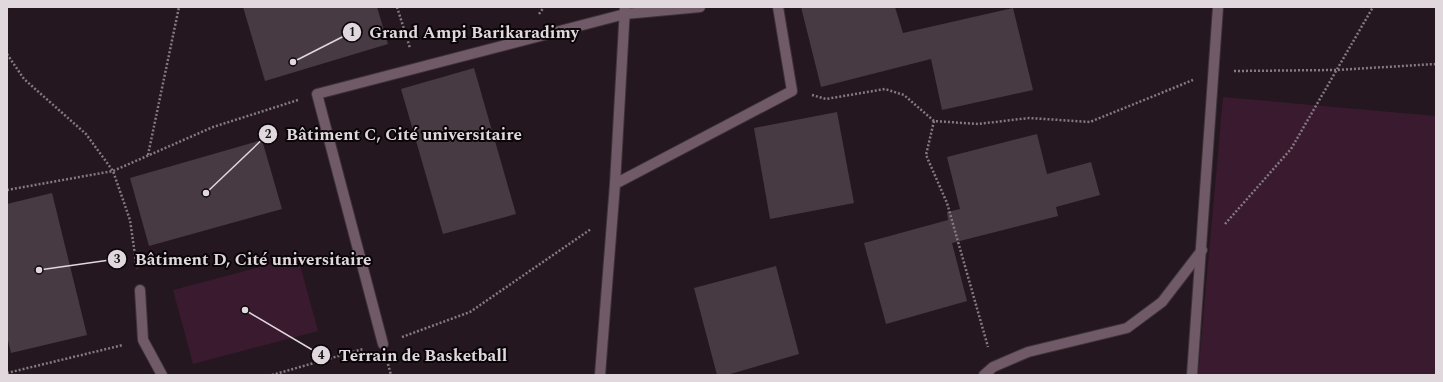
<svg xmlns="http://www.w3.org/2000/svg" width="1443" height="382" font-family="Spectral,serif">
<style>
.pitch{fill:#391a2f}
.building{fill:#483a43}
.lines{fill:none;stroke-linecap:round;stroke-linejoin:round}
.service-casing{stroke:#3e323a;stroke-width:12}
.minor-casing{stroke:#3e323a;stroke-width:12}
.path{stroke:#857a81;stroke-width:2.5;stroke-dasharray:2 2;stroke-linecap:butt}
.service{stroke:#705a68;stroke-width:10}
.minor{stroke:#705a68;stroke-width:10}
.leader{fill:none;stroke:#e1d8dd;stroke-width:1.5}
.callout-dot{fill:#e1d8dd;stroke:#0a0508;stroke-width:1.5}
.mark-label{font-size:12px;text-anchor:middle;font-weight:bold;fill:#111}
.callout-label{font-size:17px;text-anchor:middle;font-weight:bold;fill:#e1d8dd;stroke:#0a0508;stroke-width:4;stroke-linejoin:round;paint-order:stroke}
</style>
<rect width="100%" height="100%" fill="#24171f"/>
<g class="pitch">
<path d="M1223 97 1436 116V375H1198Z"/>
<path d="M298 257 318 331 193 364 173 290Z"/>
</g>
<g class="building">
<path d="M243 7H377L388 44 265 81Z"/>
<path d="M801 7H895L903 33 1013 8 1033 90 942 110 931 59 821 87Z"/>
<path d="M474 68 516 214 443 234 401 89Z"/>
<path d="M837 112 854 203 770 219 754 128Z"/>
<path d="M1037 134 1047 174 1091 162 1100 195 1056 207 1058 216 952 243 967 301 886 324 864 243 948 220 947 212 960 209 947 157Z"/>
<path d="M262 140 282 209 149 246 130 178Z"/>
<path d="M52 193 87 335 11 353 7 336V204Z"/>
<path d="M776 266 799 354 727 375H717L694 288Z"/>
</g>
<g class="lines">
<defs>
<g id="service">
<path d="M615 184 792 91 778 7"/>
<path d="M140 290 143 340 162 375"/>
<path d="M383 344 317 94 625 14 700 7"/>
</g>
<g id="minor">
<path d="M600 375 615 184 625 7"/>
<path d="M984 375 993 367 1028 352 1127 328 1162 302 1202 250"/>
<path d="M1192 375 1218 7"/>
</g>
</defs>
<use href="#service" class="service-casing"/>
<use href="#minor" class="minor-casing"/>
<g class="path">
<path d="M397 7 410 48"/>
<path d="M539 14 544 7"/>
<path d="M7 54 24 79 86 134 113 171 130 220 137 269"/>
<path d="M1234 71 1336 70 1436 64"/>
<path d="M812 95 826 99 885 89 904 95 934 121 978 124 1029 118 1090 122 1193 80"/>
<path d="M934 121 926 155 947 203 988 347"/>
<path d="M148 155 179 7"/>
<path d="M7 190 113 171 213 127 298 100"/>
<path d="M1225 224 1291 149 1373 7"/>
<path d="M402 337 470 312 591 229"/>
<path d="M388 364 391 375"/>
<path d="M7 373 123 345"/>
<path d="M272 375 363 349"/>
</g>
<use href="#service" class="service"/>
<use href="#minor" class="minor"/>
</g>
<path class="leader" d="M293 62L352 32M206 193L268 134M39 270L117 259M245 310L321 355"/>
<g class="callout-dot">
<circle cx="293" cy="62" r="4"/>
<circle cx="206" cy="193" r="4"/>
<circle cx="39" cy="270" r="4"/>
<circle cx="245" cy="310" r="4"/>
<circle cx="352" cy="32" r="10"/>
<circle cx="268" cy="134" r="10"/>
<circle cx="117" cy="259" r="10"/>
<circle cx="321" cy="355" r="10"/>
</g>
<g class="mark-label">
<text x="352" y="36">1</text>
<text x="268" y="138">2</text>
<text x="117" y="263">3</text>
<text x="321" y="359">4</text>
</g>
<g class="callout-label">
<text x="474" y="38">Grand Ampi Barikaradimy</text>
<text x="404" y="140">Bâtiment C, Cité universitaire</text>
<text x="253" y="265">Bâtiment D, Cité universitaire</text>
<text x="423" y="361">Terrain de Basketball</text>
</g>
<rect width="1443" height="382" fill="none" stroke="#e1d8dd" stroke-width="16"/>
</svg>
